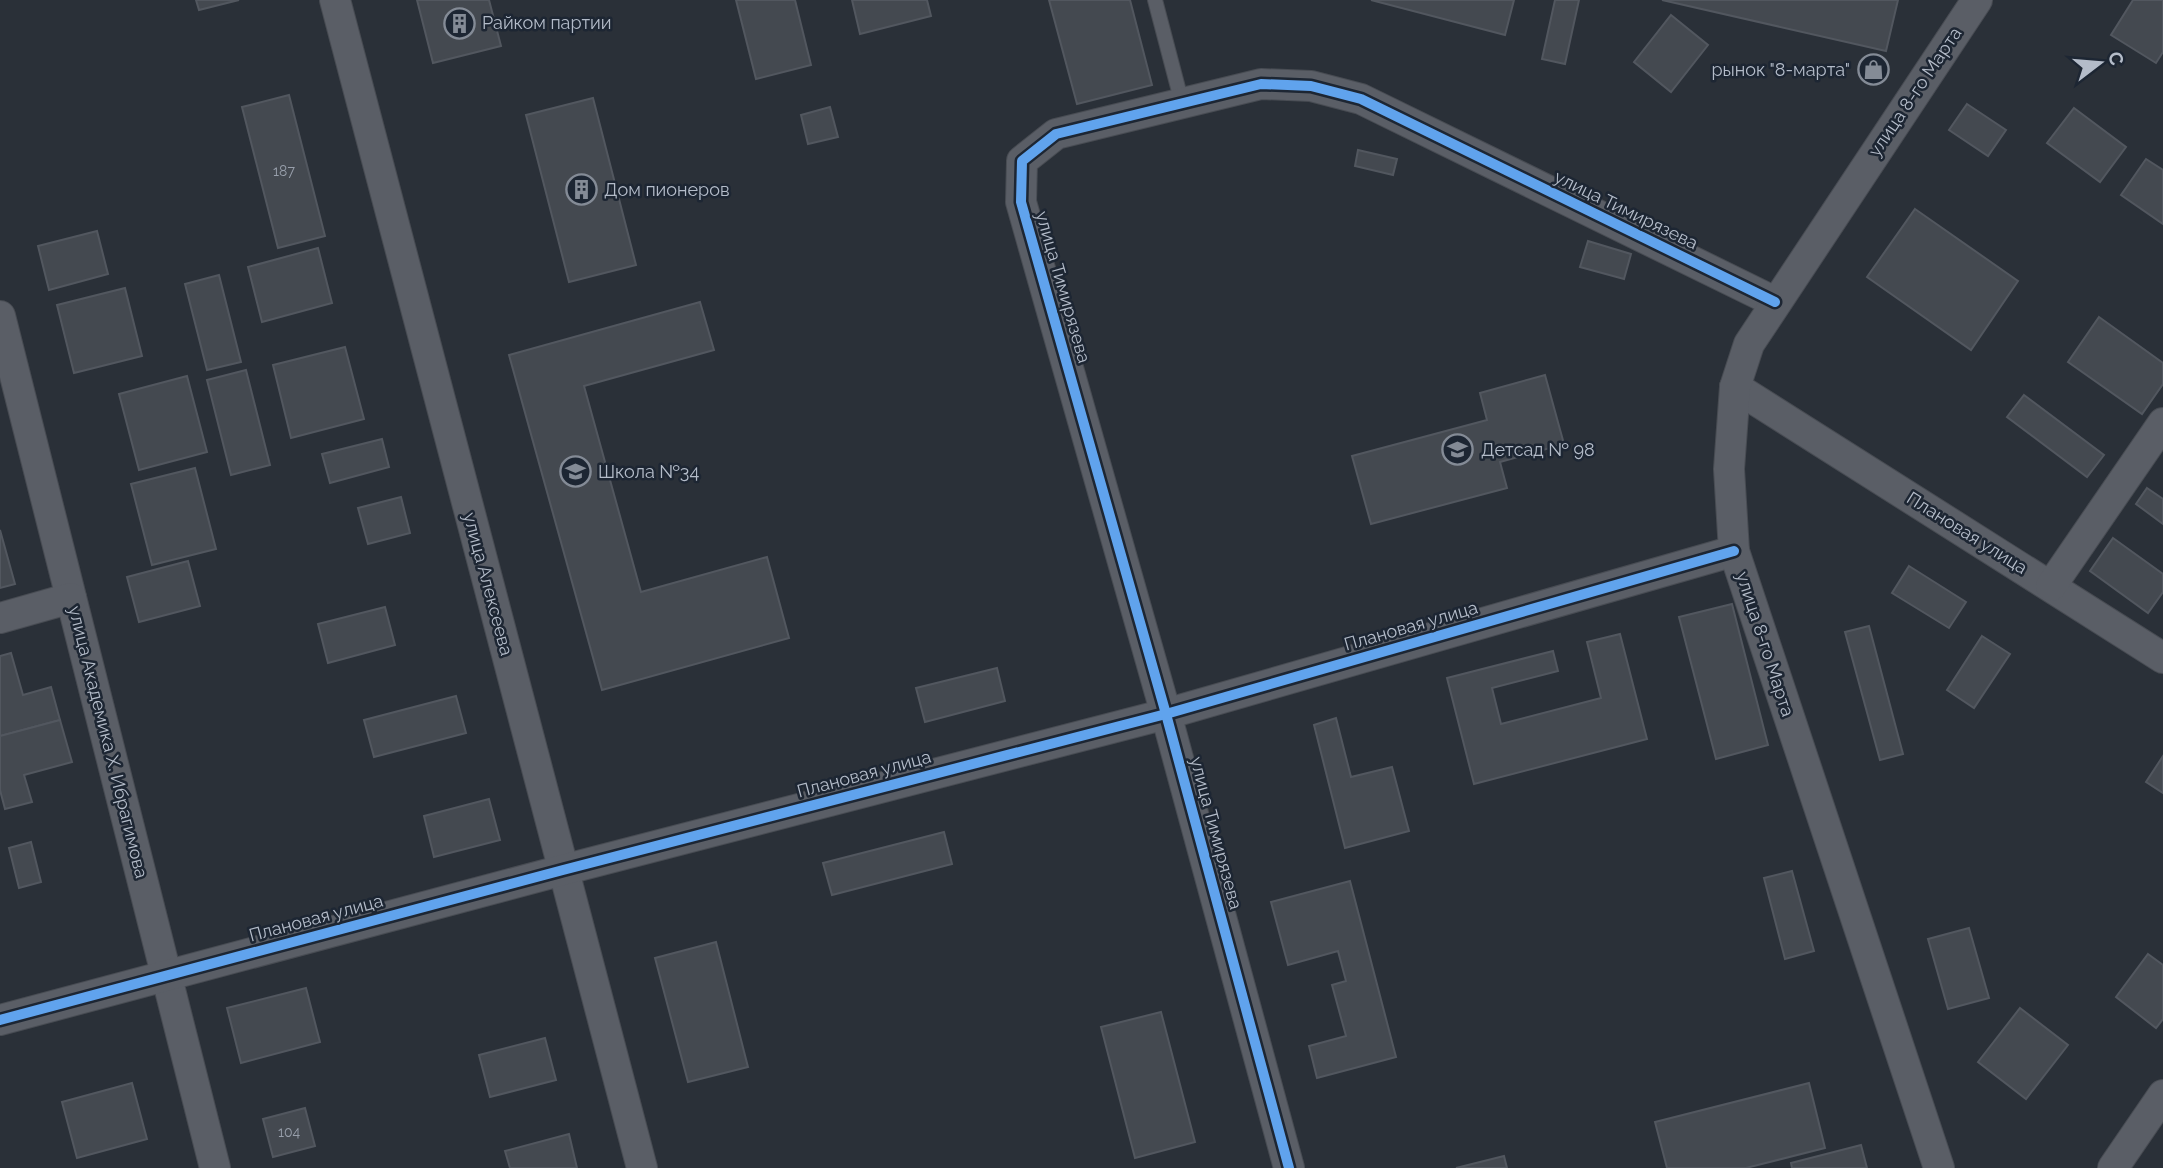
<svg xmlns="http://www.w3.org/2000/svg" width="2163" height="1168" font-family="Raleway,sans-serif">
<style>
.building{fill:#444950;stroke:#52575f;stroke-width:2}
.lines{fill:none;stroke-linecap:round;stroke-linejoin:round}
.lane-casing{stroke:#484c53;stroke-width:16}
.street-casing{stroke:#484c53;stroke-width:32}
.lane{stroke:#5a5e66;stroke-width:14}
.street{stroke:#5a5e66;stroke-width:30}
.cycleway-casing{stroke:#1d2633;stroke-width:15}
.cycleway{stroke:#60a3ed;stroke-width:10}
.labels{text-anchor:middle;stroke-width:5;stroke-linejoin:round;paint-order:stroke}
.number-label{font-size:14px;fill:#989fab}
.poi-label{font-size:18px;fill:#b4bcc9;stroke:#1d2633;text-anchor:start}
.street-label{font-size:18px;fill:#b4bcc9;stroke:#1d2633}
</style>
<rect width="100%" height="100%" fill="#2a3038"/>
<g class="building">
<path d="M196 0H239L199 10Z"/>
<path d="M417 0H489L501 46 433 63Z"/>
<path d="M736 0H795L811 65 756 79Z"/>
<path d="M852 0H927L931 16 860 34Z"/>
<path d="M1049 0H1130L1152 85 1077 104Z"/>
<path d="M1371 0H1514L1505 35Z"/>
<path d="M1555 0H1579L1565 64 1542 59Z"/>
<path d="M1662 0H1898L1886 51Z"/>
<path d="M2133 0H2163V52L2156 63 2111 35Z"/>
<path d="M1671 15 1708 45 1671 92 1634 62Z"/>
<path d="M289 95 325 236 278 248 242 107Z"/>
<path d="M593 98 636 265 569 282 526 115Z"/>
<path d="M1967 104 2006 130 1988 156 1949 130Z"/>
<path d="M830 107 838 137 808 144 801 115Z"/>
<path d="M2074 108 2126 147 2100 182 2047 143Z"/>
<path d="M1358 150 1397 159 1393 175 1355 166Z"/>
<path d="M2146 159 2163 170V224L2121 195Z"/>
<path d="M1915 209 2018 281 1971 350 1867 277Z"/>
<path d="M97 231 108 274 49 290 38 246Z"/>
<path d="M1588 241 1631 254 1624 279 1580 267Z"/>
<path d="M318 248 332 303 262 322 248 267Z"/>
<path d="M219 275 241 362 207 370 185 284Z"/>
<path d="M125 288 142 356 74 373 57 305Z"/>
<path d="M700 302 714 350 584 386 641 592 767 557 789 638 602 690 509 355Z"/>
<path d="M2099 317 2163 363V384L2142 414 2068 362Z"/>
<path d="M345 347 364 419 291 438 273 365Z"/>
<path d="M246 370 270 465 231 475 207 380Z"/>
<path d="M1545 375 1564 444 1500 462 1507 488 1371 524 1352 456 1487 420 1480 393Z"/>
<path d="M187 376 207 452 139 470 119 394Z"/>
<path d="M2024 395 2104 455 2087 477 2007 417Z"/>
<path d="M382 439 389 467 330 483 322 454Z"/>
<path d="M195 468 216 549 152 565 131 484Z"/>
<path d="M2147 488 2163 499V524L2136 504Z"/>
<path d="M401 497 410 533 368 544 358 508Z"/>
<path d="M0 530 15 584 0 588Z"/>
<path d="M2113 538 2163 574V592L2148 613 2090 571Z"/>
<path d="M188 561 200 606 139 622 127 577Z"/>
<path d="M1909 566 1966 602 1949 628 1892 593Z"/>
<path d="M1732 604 1768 745 1716 759 1679 617Z"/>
<path d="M385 607 395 645 328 663 318 624Z"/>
<path d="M1869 626 1903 754 1880 760 1845 632Z"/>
<path d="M1620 634 1647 739 1474 784 1447 678 1553 651 1558 671 1492 688 1501 724 1601 698 1587 642Z"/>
<path d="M1982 636 2010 654 1974 708 1947 690Z"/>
<path d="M11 653 23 695 51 687 60 720 0 736V656Z"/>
<path d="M997 668 1005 701 925 722 916 688Z"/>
<path d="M456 696 466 733 374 757 364 720Z"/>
<path d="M1336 718 1351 777 1392 767 1409 831 1345 848 1314 725Z"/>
<path d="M60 720 72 762 24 775 32 802 5 809 0 790V736Z"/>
<path d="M2163 756V793L2146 782Z"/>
<path d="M489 799 500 840 434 857 424 816Z"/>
<path d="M944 832 952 864 832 895 823 863Z"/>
<path d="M31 842 41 882 19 888 9 848Z"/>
<path d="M1792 871 1814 951 1785 959 1764 878Z"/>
<path d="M1350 881 1396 1057 1317 1078 1309 1046 1346 1036 1332 985 1346 981 1338 951 1288 965 1271 902Z"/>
<path d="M1969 928 1989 998 1948 1009 1928 939Z"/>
<path d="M716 942 748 1067 688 1082 655 958Z"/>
<path d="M2148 954 2163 965V1019L2156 1028 2116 997Z"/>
<path d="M306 988 320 1042 241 1063 227 1008Z"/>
<path d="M2020 1008 2068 1045 2026 1099 1978 1062Z"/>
<path d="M1161 1012 1195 1142 1135 1158 1101 1027Z"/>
<path d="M545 1038 556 1080 490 1097 479 1055Z"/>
<path d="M132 1083 147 1139 77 1158 62 1102Z"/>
<path d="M1809 1083 1825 1148 1746 1168H1667L1655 1122Z"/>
<path d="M305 1108 315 1146 273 1157 263 1119Z"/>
<path d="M569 1134 577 1168H510L505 1151Z"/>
<path d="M1861 1145 1867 1168H1792L1791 1163Z"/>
<path d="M1504 1156 1507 1168H1456Z"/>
</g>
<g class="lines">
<defs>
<path id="lane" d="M1155 0 1182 103"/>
<g id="street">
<path d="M335 0 642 1168"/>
<path d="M0 316 215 1168"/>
<path d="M1735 387 2163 658"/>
<path d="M2051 586 2163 423"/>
<path d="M0 618 71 598"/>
<path d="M0 1020 563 870 1166 714 1734 551"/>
<path d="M1289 1168 1166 714 1021 202 1022 161 1056 134 1261 84 1311 86 1361 99 1775 302"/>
<path d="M1939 1168 1734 551 1729 469 1735 387 1749 344 1977 0"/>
<path d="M2113 1168 2163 1095"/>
</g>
</defs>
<use href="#lane" class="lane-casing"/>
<use href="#street" class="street-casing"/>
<use href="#lane" class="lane"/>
<use href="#street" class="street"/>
<defs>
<g id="cycleway">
<path d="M0 1020 563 870 1166 714 1734 551"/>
<path d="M1289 1168 1166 714 1021 202 1022 161 1056 134 1261 84 1311 86 1361 99 1775 302"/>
</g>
</defs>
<use href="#cycleway" class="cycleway-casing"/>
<use href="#cycleway" class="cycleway"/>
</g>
<defs>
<symbol id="building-ring" viewBox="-11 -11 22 22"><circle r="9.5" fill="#1d2633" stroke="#848b96" stroke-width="1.5"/><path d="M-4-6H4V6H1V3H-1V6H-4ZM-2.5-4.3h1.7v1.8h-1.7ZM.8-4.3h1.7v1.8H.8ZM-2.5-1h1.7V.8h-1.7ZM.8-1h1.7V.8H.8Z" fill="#848b96"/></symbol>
<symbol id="shop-ring" viewBox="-11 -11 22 22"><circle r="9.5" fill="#1d2633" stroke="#848b96" stroke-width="1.5"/><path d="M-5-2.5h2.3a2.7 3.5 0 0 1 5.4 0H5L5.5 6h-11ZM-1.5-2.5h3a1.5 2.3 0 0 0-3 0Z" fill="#848b96"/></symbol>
<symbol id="school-ring" viewBox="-11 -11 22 22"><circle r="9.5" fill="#1d2633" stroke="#848b96" stroke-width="1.5"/><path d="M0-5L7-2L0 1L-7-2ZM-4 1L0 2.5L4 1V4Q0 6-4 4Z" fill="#848b96"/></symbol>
</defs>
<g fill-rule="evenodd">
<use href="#building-ring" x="442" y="6" width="35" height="35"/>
<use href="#shop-ring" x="1856" y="52" width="35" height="35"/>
<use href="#building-ring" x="564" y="172" width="35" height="35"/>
<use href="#school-ring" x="1440" y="432" width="35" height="35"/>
<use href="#school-ring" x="558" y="454" width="35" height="35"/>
</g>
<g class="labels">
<g class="number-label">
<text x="284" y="176">187</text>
<text x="289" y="1137">104</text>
</g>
<g class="poi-label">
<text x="482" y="29">Райком партии</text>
<text x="1850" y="76" text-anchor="end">рынок "8-марта"</text>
<text x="604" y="196">Дом пионеров</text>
<text x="1481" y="456">Детсад № 98</text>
<text x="598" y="478">Школа №34</text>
</g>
<g class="street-label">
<text transform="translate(1915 92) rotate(-56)" y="6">улица 8-го Марта</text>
<text transform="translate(1626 210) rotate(26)" y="6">улица Тимирязева</text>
<text transform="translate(1063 287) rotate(74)" y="6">улица Тимирязева</text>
<text transform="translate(1967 533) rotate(32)" y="6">Плановая улица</text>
<text transform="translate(488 584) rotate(75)" y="6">улица Алексеева</text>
<text transform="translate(1411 626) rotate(-16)" y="6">Плановая улица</text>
<text transform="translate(1765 644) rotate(72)" y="6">улица 8-го Марта</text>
<text transform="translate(108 742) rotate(76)" y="6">улица Академика Х. Ибрагимова</text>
<text transform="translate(864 774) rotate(-15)" y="6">Плановая улица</text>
<text transform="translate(1216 833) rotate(75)" y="6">улица Тимирязева</text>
<text transform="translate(316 918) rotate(-15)" y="6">Плановая улица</text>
</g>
</g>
<g transform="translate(2100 63) rotate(74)" stroke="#1d2633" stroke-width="5" paint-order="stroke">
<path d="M0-5L12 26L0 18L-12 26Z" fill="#b4bcc9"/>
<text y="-10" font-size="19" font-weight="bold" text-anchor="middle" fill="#b4bcc9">С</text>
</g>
</svg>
